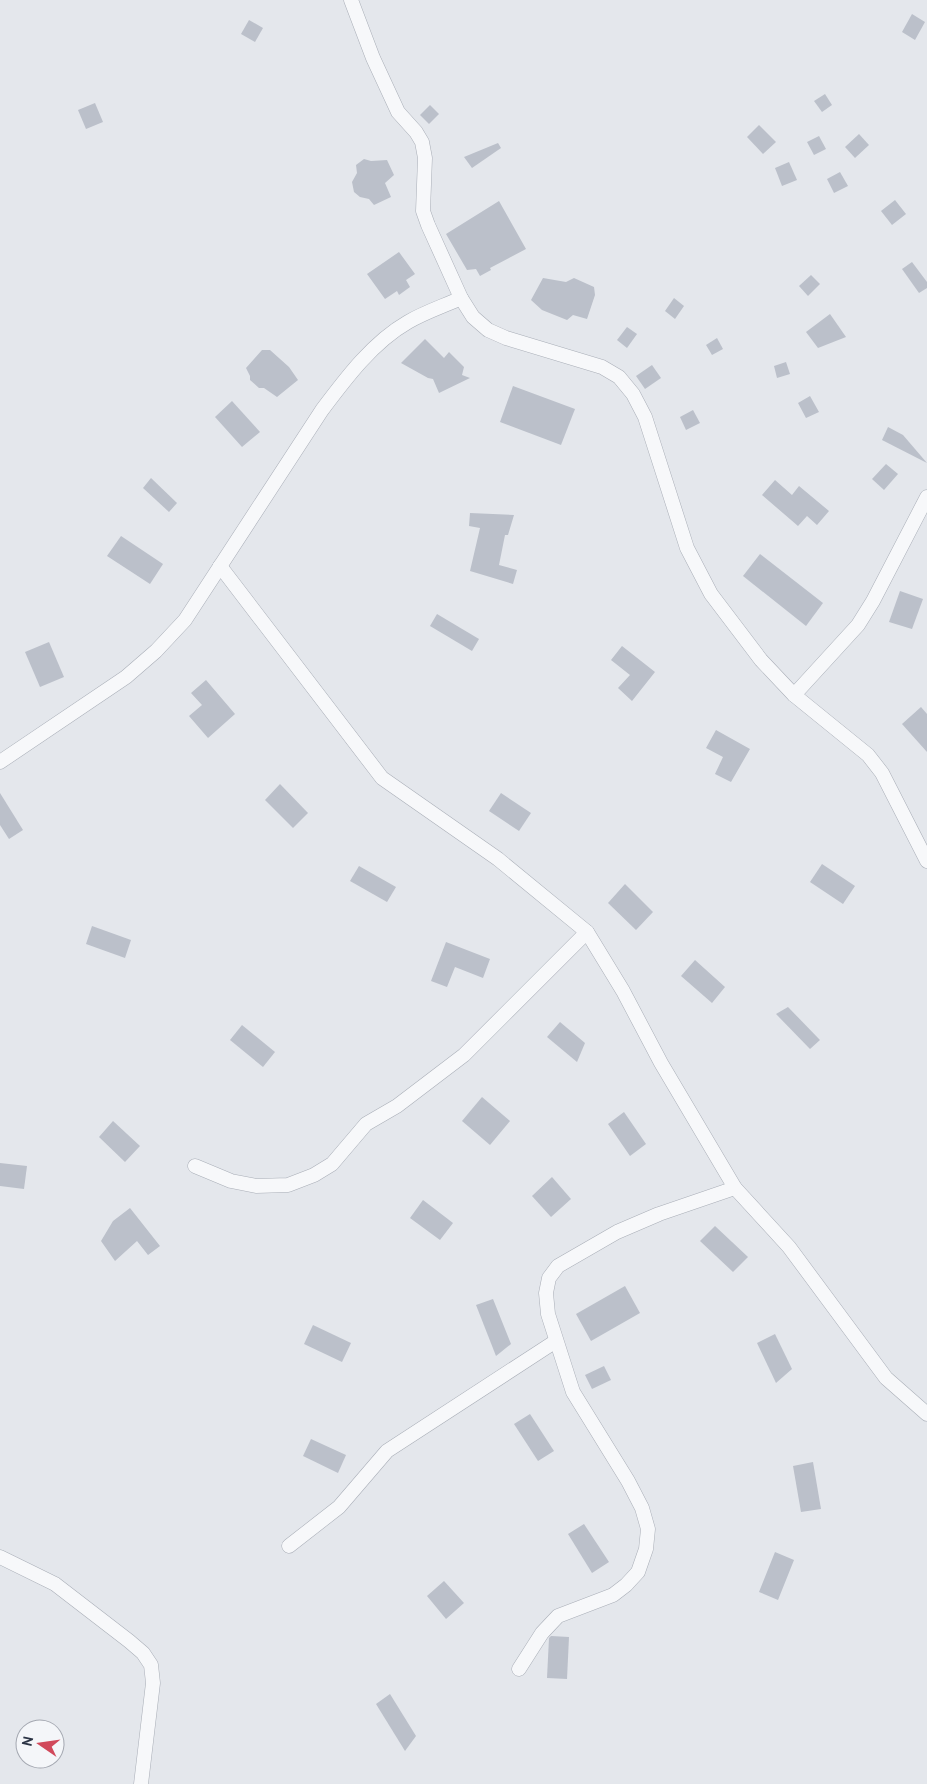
<svg xmlns="http://www.w3.org/2000/svg" width="927" height="1784" font-family="'PT Sans',sans-serif">
<style>
.building{fill:#bbc0ca}
.lines{fill:none;stroke-linecap:round;stroke-linejoin:round}
.street-casing{stroke:#a9aeb7;stroke-width:15}
.street{stroke:#f7f8fa;stroke-width:14}
</style>
<rect width="100%" height="100%" fill="#e4e7ec"/>
<g class="building">
<path d="M912 14 925 22 915 40 902 32Z"/>
<path d="M249 20 263 28 255 42 241 34Z"/>
<path d="M825 94 832 105 822 112 814 101Z"/>
<path d="M95 103 103 122 86 129 78 110Z"/>
<path d="M430 105 439 114 429 124 420 115Z"/>
<path d="M759 125 776 142 763 154 747 137Z"/>
<path d="M859 134 869 145 855 158 845 147Z"/>
<path d="M819 136 826 149 814 155 807 142Z"/>
<path d="M498 143 501 148 472 168 464 157Z"/>
<path d="M364 159 371 161 387 160 394 175 385 183 391 197 374 205 369 199 360 197 354 192 352 182 357 173 356 165Z"/>
<path d="M789 162 797 180 782 186 775 168Z"/>
<path d="M840 172 848 186 834 193 827 179Z"/>
<path d="M895 200 906 214 892 225 881 211Z"/>
<path d="M499 201 526 249 490 268 491 270 480 276 476 269 467 270 446 234Z"/>
<path d="M399 252 415 274 406 280 410 287 399 295 397 291 385 299 367 274Z"/>
<path d="M912 262 927 282V288L919 293 902 269Z"/>
<path d="M811 275 820 284 808 296 799 286Z"/>
<path d="M543 278 566 282 574 278 594 287 595 295 587 319 573 315 567 320 542 310 531 300Z"/>
<path d="M674 298 684 306 675 319 665 311Z"/>
<path d="M830 314 846 337 818 348 806 332Z"/>
<path d="M627 327 637 334 627 348 617 340Z"/>
<path d="M717 338 723 349 712 355 706 345Z"/>
<path d="M425 339 444 358 449 352 464 367 462 375 470 378 439 393 433 379 428 378 401 363Z"/>
<path d="M262 350H270L289 367 298 380 277 397 264 388H259L250 380V376L246 368Z"/>
<path d="M786 362 790 374 777 378 774 366Z"/>
<path d="M652 365 661 378 645 389 636 376Z"/>
<path d="M513 386 575 409 561 445 500 422Z"/>
<path d="M810 396 819 412 806 418 798 403Z"/>
<path d="M232 401 260 432 242 447 215 417Z"/>
<path d="M693 410 700 423 686 430 680 417Z"/>
<path d="M888 427 903 435 927 463 882 440Z"/>
<path d="M886 464 898 474 884 490 872 479Z"/>
<path d="M151 478 177 503 169 512 143 488Z"/>
<path d="M775 480 792 495 799 486 829 511 817 525 807 516 798 526 762 495Z"/>
<path d="M470 513 514 515 508 535H505L499 565 517 570 513 584 470 571 480 528 469 526Z"/>
<path d="M121 536 163 564 150 584 107 556Z"/>
<path d="M760 554 823 603 806 626 743 576Z"/>
<path d="M900 591 923 599 912 629 889 622Z"/>
<path d="M437 614 479 639 472 651 430 626Z"/>
<path d="M49 642 64 677 40 687 25 652Z"/>
<path d="M622 646 655 672 632 701 618 688 630 675 611 660Z"/>
<path d="M206 680 235 714 208 738 189 716 202 705 191 693Z"/>
<path d="M921 707 927 714V752L902 724Z"/>
<path d="M716 730 750 749 731 782 715 774 723 757 706 748Z"/>
<path d="M280 784 308 813 293 828 265 800Z"/>
<path d="M0 793 23 830 9 839 0 825Z"/>
<path d="M501 793 531 813 519 831 489 811Z"/>
<path d="M822 864 855 886 843 904 810 882Z"/>
<path d="M359 866 396 887 387 902 350 881Z"/>
<path d="M625 884 653 912 636 930 608 903Z"/>
<path d="M92 926 131 940 125 958 86 944Z"/>
<path d="M446 942 490 959 483 978 455 967 447 987 431 981Z"/>
<path d="M695 960 725 987 712 1003 681 976Z"/>
<path d="M788 1007 820 1040 810 1049 776 1014Z"/>
<path d="M560 1022 585 1043 577 1062 547 1037Z"/>
<path d="M242 1025 275 1052 263 1067 230 1040Z"/>
<path d="M482 1097 510 1121 490 1145 462 1121Z"/>
<path d="M624 1112 646 1144 630 1156 608 1124Z"/>
<path d="M113 1121 140 1146 125 1162 99 1137Z"/>
<path d="M0 1163 27 1166 24 1189 0 1186Z"/>
<path d="M552 1177 571 1199 551 1217 532 1196Z"/>
<path d="M423 1200 453 1223 440 1240 410 1218Z"/>
<path d="M130 1208 160 1246 148 1255 137 1241 115 1261 101 1241 113 1221Z"/>
<path d="M715 1226 748 1257 733 1272 700 1241Z"/>
<path d="M625 1286 640 1313 591 1341 576 1314Z"/>
<path d="M493 1299 511 1344 496 1356 476 1305Z"/>
<path d="M313 1325 351 1343 342 1362 304 1344Z"/>
<path d="M775 1334 792 1369 776 1383 757 1343Z"/>
<path d="M604 1366 611 1380 592 1389 585 1375Z"/>
<path d="M530 1414 554 1451 538 1461 514 1424Z"/>
<path d="M311 1439 346 1455 338 1473 303 1456Z"/>
<path d="M813 1462 821 1509 801 1512 793 1466Z"/>
<path d="M584 1524 609 1562 592 1573 568 1534Z"/>
<path d="M775 1552 794 1560 778 1600 759 1592Z"/>
<path d="M444 1581 464 1603 446 1619 427 1596Z"/>
<path d="M551 1636 569 1637 567 1679 547 1678 549 1638Z"/>
<path d="M390 1694 416 1736 405 1751 376 1704Z"/>
</g>
<g class="lines">
<defs>
<g id="street">
<path d="M351 0 373 58 398 112 416 132 422 142 425 158 423 211 428 225 461 298 473 317 488 330 506 338 602 367 619 377 633 394 645 417 687 548 711 594 761 660 794 695 868 755 882 773 927 861"/>
<path d="M220 566 382 778 498 859 587 932 623 991 661 1063 735 1188 789 1247 886 1378 927 1414"/>
<path d="M794 695 858 625 873 601 927 497"/>
<path d="M0 762 126 677 156 651 185 620 322 410C346 378 373 342 408 322 425 312 444 306 461 298"/>
<path d="M195 1166 231 1181 256 1186 288 1185 314 1175 332 1164 366 1124 397 1106 464 1055 587 932"/>
<path d="M289 1546 339 1507 387 1451 556 1341"/>
<path d="M0 1557 55 1584 129 1641 143 1653 151 1665 153 1683 141 1784"/>
<path d="M519 1669 542 1633 558 1616 613 1595 626 1585 638 1572 646 1549 648 1529 642 1508 628 1481 573 1392 548 1314 546 1293 549 1278 558 1266 617 1232 659 1214 735 1188"/>
</g>
</defs>
<use href="#street" class="street-casing"/>
<use href="#street" class="street"/>
</g>
<g transform="translate(40 1744) rotate(283)"><circle r="24" fill="#f4f6f9" stroke="#a4a8b1"/>
<path d="M0-4L9 19L0 12L-9 19Z" fill="#d1495b"/>
<text y="-8" font-size="14" font-weight="bold" text-anchor="middle" fill="#2b3445">N</text>
</g>
</svg>
